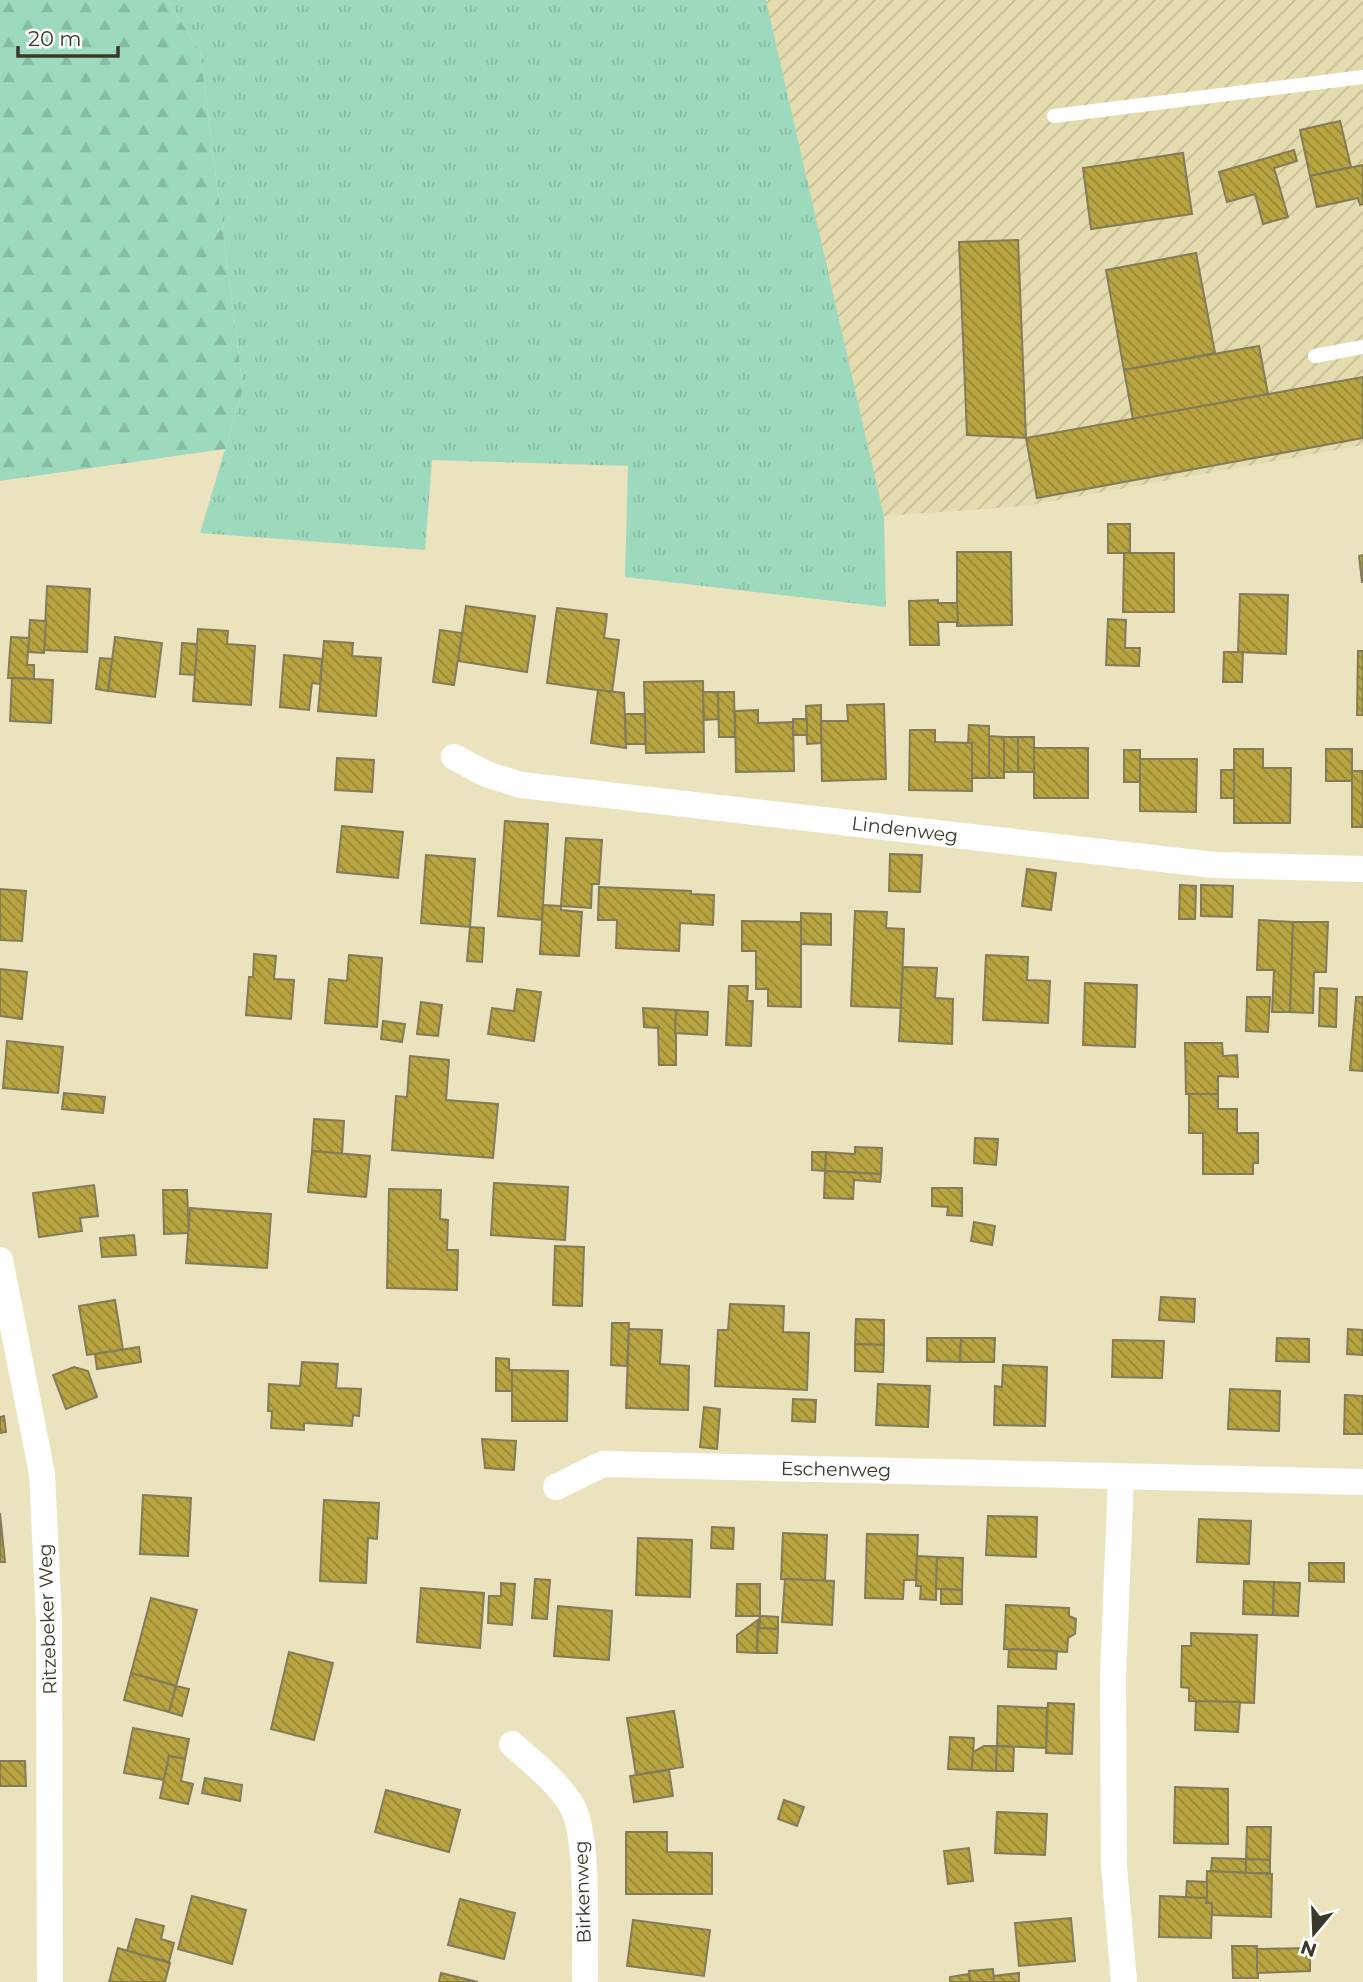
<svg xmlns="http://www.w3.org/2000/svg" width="1363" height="1982" font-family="Montserrat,sans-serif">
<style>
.industrial{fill:url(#industrial-furrows)}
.grass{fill:url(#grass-tufts)}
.forest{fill:url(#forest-firs)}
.building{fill:url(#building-back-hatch);stroke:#837b5a;stroke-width:2}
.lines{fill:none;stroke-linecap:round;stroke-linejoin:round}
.lane{stroke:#fff;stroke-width:14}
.street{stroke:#fff;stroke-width:26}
.labels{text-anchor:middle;stroke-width:5;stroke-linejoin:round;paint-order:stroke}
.street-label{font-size:19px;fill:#3b3829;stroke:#fff}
</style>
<defs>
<pattern id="industrial-furrows" width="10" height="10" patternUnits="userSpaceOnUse" patternTransform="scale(1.75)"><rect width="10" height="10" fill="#e4dbae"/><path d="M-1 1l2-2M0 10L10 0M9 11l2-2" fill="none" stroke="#c4bd96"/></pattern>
<pattern id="grass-tufts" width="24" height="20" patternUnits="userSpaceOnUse" patternTransform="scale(1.75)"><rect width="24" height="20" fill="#9ddabd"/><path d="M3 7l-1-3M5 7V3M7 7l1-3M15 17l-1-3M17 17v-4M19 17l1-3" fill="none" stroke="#88bca2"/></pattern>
<pattern id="forest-firs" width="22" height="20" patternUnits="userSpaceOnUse" patternTransform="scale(1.75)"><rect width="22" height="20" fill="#9ddabd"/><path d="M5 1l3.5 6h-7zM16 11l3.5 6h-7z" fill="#88bca2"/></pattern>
<pattern id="building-back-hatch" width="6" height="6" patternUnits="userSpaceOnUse" patternTransform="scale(1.75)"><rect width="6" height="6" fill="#b8a441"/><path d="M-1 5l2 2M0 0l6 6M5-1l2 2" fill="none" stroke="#978736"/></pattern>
</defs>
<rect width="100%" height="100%" fill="#ebe3be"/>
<path class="industrial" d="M766 0H1363V445L1025 506 884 516Z"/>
<path class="grass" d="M167 0H766L884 516 886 607 625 577 628 466 432 460 425 550 200 533 243 389 200 51Z"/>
<path class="forest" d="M0 0H167L200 51 243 389 225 449 0 481Z"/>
<g class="building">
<path d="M1340 121 1351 167 1310 176 1300 130Z"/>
<path d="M1294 150 1297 161 1274 168 1288 217 1263 224 1255 194 1227 202 1219 172Z"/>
<path d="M1183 153 1192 214 1091 229 1083 168Z"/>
<path d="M1363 165V204L1360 205 1358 198 1317 207 1310 176Z"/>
<path d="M1018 240 1026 438 967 435 959 242Z"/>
<path d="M1196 253 1215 353 1124 370 1106 270Z"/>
<path d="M1259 346 1268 394 1133 419 1124 370Z"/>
<path d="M1363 377V438L1037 498 1026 438Z"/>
<rect x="1108" y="524" width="22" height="29"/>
<path d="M957 552H1011L1012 625 957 626Z"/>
<path d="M1124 553H1174V612H1123Z"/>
<path d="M1363 555V582H1362L1359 556Z"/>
<path d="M47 586 90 589 87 652 44 650Z"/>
<path d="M1240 594 1288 595 1286 654 1238 652Z"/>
<path d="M938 600V603H957L958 622H938L939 645H910L909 601Z"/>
<path d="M466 606 535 616 527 672 458 661Z"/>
<path d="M557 608 607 614 604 638 619 640 612 692 547 683Z"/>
<path d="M1108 619 1126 620 1125 648H1140L1139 666 1106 665Z"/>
<path d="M30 620 46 621 44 653 28 652Z"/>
<path d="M198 629 228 631 227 644 255 646 251 705 193 701Z"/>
<path d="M440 630 462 633 454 685 433 682Z"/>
<path d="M11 637 29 638 27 665H34V679L8 678Z"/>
<path d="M115 637 162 643 155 697 108 691Z"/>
<path d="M324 641 353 643 352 656 381 658 376 716 318 711Z"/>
<path d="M182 643 197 644 195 675 180 674Z"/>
<path d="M1358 651H1363V715H1357Z"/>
<path d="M1224 652H1243L1242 682H1223Z"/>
<path d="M284 655 322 659 320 684 312 683 309 710 280 707Z"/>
<path d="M100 658 112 659 108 691 96 689Z"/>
<path d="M12 678 53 680 51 723 10 721Z"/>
<path d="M703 681 704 752 646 753 644 682Z"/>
<path d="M598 690 624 693 626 748 591 743Z"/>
<path d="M703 692H718L719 719 704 720Z"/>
<path d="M718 692H734L735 737H719Z"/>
<path d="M884 704 886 779 822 781 821 721H848L847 705Z"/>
<path d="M821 705V743L807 744 806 706Z"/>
<path d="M758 710V723L793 722 794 771 736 772 735 711Z"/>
<path d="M625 714H645V744H626Z"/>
<rect x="793" y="719" width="14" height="16"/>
<path d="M969 725 989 726V778H972V743H968Z"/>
<path d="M910 730H935V742L972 743V791L909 790Z"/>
<path d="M989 736 1004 737V778H989Z"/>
<rect x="1004" y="737" width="14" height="35"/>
<rect x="1018" y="737" width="16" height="35"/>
<rect x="1034" y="748" width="54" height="50"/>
<path d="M1234 749H1263V768H1291L1290 823H1234Z"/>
<rect x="1326" y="749" width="26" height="32"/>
<rect x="1124" y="750" width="16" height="32"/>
<path d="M337 758 374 760 372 792 335 790Z"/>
<path d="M1140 759H1197L1196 812 1140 811Z"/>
<rect x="1221" y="770" width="13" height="28"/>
<rect x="1352" y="771" width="11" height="56"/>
<path d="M505 821 548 824 542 920 498 916Z"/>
<path d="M342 826 403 832 398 878 337 872Z"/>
<path d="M566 838 602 840 599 884H592L591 908 561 906Z"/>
<path d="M890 854 922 855 920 892 889 891Z"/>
<path d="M426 855 475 859 470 927 421 923Z"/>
<path d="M1027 869 1056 873 1051 910 1022 906Z"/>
<path d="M1180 885 1196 886 1195 919H1179Z"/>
<path d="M1201 885 1233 886 1232 917 1201 916Z"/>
<path d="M599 887 691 891V894L714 895 713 925 680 923 679 951 616 948 617 920H598Z"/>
<path d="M0 889 26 891 22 941 0 940Z"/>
<path d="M543 905 561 906V910L582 912 579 956 540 954Z"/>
<path d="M855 911 887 912 886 928 904 929 901 1008 851 1006Z"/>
<path d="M801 913 831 914V945L801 944Z"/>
<path d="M1259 920 1293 922 1290 1012H1272L1274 970H1257Z"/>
<path d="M742 921 801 922V1007L768 1006V989H756V951H742Z"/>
<path d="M1293 922H1328L1326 972H1314L1313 1013 1290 1012Z"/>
<path d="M470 927 484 928 482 962 467 961Z"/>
<path d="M254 954 276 956 274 979 294 980 291 1019 246 1015 249 977H253Z"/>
<path d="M349 955 382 958 377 1027 325 1023 329 979 347 981Z"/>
<path d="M986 955 1028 957 1027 980 1050 981 1048 1023 983 1020Z"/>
<path d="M903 967 937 968 935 998 953 999 952 1044 899 1041Z"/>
<path d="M0 969 27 972 22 1019 0 1016Z"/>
<path d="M1085 983 1137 985 1135 1047 1083 1045Z"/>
<path d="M729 986H748L747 1001H753L751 1046 726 1045Z"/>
<path d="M1320 988 1337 989 1336 1027 1319 1026Z"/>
<path d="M517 989 541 992 534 1041 488 1034 492 1008 514 1011Z"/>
<path d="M1247 997H1270L1268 1032 1246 1031Z"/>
<path d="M1356 997H1363V1071L1350 1070Z"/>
<path d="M421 1002 442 1005 438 1036 417 1034Z"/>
<path d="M643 1008 676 1010V1065H659L658 1028 644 1027Z"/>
<path d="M676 1010 708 1012 707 1035 675 1033Z"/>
<path d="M383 1021 405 1024 402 1042 381 1039Z"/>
<path d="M7 1041 63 1047 58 1093 3 1088Z"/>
<path d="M1185 1043H1222L1223 1056 1237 1055 1238 1077 1218 1076V1094H1186Z"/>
<path d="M410 1056 449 1060 446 1100 498 1104 493 1158 392 1150 396 1096 407 1097Z"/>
<path d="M64 1093 105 1097 103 1113 62 1109Z"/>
<path d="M1189 1094H1218V1109H1237V1133H1258V1163H1253V1174H1203V1133H1189Z"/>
<path d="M314 1119 344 1121 342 1154 312 1151Z"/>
<path d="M975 1138 998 1139 996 1165 974 1163Z"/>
<path d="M855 1147 882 1148 881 1174 825 1171 826 1152 855 1154Z"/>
<path d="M312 1151 370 1156 366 1197 308 1192Z"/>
<path d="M812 1152H826L825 1171 812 1170Z"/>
<path d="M825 1171 881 1174 880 1182 854 1180 853 1199 824 1198Z"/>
<path d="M494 1183 568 1187 565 1240 491 1235Z"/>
<path d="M94 1185 98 1216 80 1218 82 1231 39 1237 33 1193Z"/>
<path d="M932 1188H962V1216L947 1215 948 1207 932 1206Z"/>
<path d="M389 1189 441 1190 440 1219 448 1220 447 1250H458L457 1290 387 1288Z"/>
<path d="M163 1190H187L189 1233 164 1234Z"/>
<path d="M190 1208 271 1214 267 1268 186 1263Z"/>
<path d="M974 1222 995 1226 992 1245 971 1241Z"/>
<path d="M134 1235 136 1255 102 1257 100 1238Z"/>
<path d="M555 1246 584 1247 582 1306 553 1305Z"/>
<path d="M1161 1297 1195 1299 1194 1322 1159 1320Z"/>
<path d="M115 1300 123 1350 87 1355 79 1306Z"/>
<path d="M730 1304 784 1306 783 1332 809 1333 807 1390 715 1386 718 1330H728Z"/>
<path d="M856 1319 884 1320V1345L855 1344Z"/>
<path d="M612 1323H629L627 1366 611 1365Z"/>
<path d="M629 1329 662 1330 660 1364 689 1366 688 1410 626 1408Z"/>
<path d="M1348 1329 1363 1330V1355L1347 1354Z"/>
<path d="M927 1338H961L960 1362 927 1361Z"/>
<path d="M961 1338H995L994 1362H960Z"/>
<path d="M1277 1338 1309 1339V1362L1276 1361Z"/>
<path d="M1113 1340 1164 1341 1162 1378 1112 1377Z"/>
<path d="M855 1344 884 1345 883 1372 855 1371Z"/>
<path d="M139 1347 141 1362 97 1369 95 1354Z"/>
<path d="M496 1358 509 1359V1370H512V1391H496Z"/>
<path d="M302 1362 338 1364 336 1388 361 1389 359 1416 353 1415 352 1426 304 1423V1430L271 1428 272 1411H268L269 1384 300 1386Z"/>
<path d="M1003 1365 1047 1367 1045 1426 994 1425 995 1386 1002 1387Z"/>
<path d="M74 1367 88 1371 97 1397 66 1409 53 1375Z"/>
<path d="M512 1370 568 1371 567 1421H512Z"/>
<path d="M878 1384 930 1386 928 1427 876 1425Z"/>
<path d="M1230 1389 1280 1391 1279 1431 1228 1429Z"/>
<path d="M1345 1395 1363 1396V1434H1344Z"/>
<path d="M793 1399 816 1400 815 1422 792 1421Z"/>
<path d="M704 1407 720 1409 717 1449 700 1447Z"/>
<path d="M4 1416 6 1432 0 1433V1417Z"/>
<path d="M482 1439 516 1441 514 1470 485 1468Z"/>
<path d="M143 1495 191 1498 188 1556 140 1554Z"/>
<path d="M324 1500 379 1503 377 1539 368 1538 366 1583 320 1581Z"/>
<path d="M0 1513 5 1562H0Z"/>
<path d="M988 1516 1037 1517 1036 1557 986 1555Z"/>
<path d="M1199 1519 1251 1521 1249 1564 1197 1562Z"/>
<path d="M712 1527 734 1528 733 1549 711 1548Z"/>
<path d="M783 1533 827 1535 825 1581 781 1579Z"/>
<path d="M867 1534 918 1535 916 1580H904L903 1599 865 1598Z"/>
<path d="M638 1538 692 1540 690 1597 636 1595Z"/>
<path d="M917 1556 937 1557 936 1600 920 1599 921 1586H916Z"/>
<path d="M937 1557 963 1558 962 1590 936 1589Z"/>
<path d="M1309 1563H1344V1582L1309 1581Z"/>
<path d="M535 1579 550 1580 547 1619 532 1618Z"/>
<path d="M785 1579 834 1581 832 1625 782 1622Z"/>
<path d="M1244 1581 1274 1582 1273 1615 1243 1614Z"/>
<path d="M1274 1582 1300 1583 1298 1616 1273 1615Z"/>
<path d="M501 1583 515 1584 512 1625 488 1623 489 1596H501Z"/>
<path d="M737 1584H760V1616H736Z"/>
<path d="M421 1588 484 1593 480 1648 417 1642Z"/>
<path d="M941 1589 962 1590V1604H941Z"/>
<path d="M151 1598 197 1610 176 1686 131 1673Z"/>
<path d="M1006 1605 1069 1608V1616L1076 1619 1075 1634 1068 1638 1067 1652 1004 1649Z"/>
<path d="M558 1606 612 1611 609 1660 554 1656Z"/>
<path d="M760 1616 778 1617V1629L759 1628Z"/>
<path d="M758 1620 757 1653 737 1652V1635Z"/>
<path d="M758 1620H760L759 1628 778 1629 777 1653H757Z"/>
<path d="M1191 1633 1257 1635 1254 1703 1189 1701V1688L1181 1687 1182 1646H1191Z"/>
<path d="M1009 1649 1057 1651 1056 1669 1008 1667Z"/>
<path d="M289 1652 333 1663 314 1740 271 1729Z"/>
<path d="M131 1673 176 1686 169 1712 124 1700Z"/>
<path d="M176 1686 189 1689 182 1716 169 1712Z"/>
<path d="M1196 1701 1240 1702 1238 1732 1195 1730Z"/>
<path d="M1048 1703 1074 1704 1072 1754 1046 1753Z"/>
<path d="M998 1706 1047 1708 1046 1748 997 1746Z"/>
<path d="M674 1711 683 1767 636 1775 627 1718Z"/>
<path d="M133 1728 189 1739 185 1759 169 1756 164 1780 124 1773Z"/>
<path d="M950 1737 974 1738 972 1770 948 1769Z"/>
<path d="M984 1746H997L996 1771 972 1770 973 1752Z"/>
<path d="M997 1746 1014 1747 1013 1771H996Z"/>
<path d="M169 1756 185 1759 181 1781 193 1784 188 1804 160 1798Z"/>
<path d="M0 1761H25L26 1786H0Z"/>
<path d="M669 1770 673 1796 634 1802 630 1776Z"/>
<path d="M205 1778 242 1785 240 1801 202 1793Z"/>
<path d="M1175 1787 1228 1789V1844L1174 1843Z"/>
<path d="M386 1790 460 1810 449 1852 375 1832Z"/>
<path d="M784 1800 804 1807 797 1826 778 1819Z"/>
<path d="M997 1812 1047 1814 1045 1855 995 1853Z"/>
<path d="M1247 1827H1271L1270 1860 1246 1859Z"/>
<path d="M626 1832H667V1852L712 1853V1894H626Z"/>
<path d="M969 1848 973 1881 948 1884 944 1851Z"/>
<path d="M1212 1858 1246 1859V1873L1211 1871Z"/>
<path d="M1246 1859 1270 1860V1873H1246Z"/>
<path d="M1207 1871 1272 1874 1271 1917 1212 1915V1903H1206Z"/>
<path d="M1187 1881 1207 1882V1898H1186Z"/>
<path d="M192 1896 246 1910 232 1964 178 1949Z"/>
<path d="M1160 1896 1207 1898 1206 1903H1212L1211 1938 1159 1937Z"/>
<path d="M460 1899 515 1913 504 1959 448 1945Z"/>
<path d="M1071 1918 1075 1961 1019 1966 1015 1923Z"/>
<path d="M136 1919 164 1926 161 1939 174 1943 169 1962 127 1951Z"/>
<path d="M633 1920 710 1930 704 1976 627 1966Z"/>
<path d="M1232 1946H1257L1258 1978H1233Z"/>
<path d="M118 1948 170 1963 165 1982H109Z"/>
<path d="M1310 1948V1971L1257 1973V1949Z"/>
<path d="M993 1969 994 1982H970L969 1971Z"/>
<path d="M441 1973 478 1982H439Z"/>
<path d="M1019 1973V1982H994V1976Z"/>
<path d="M969 1974 970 1982H950V1977Z"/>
</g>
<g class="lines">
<g class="lane">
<path d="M1054 116 1363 77"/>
<path d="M1315 356 1363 347"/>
</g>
<g class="street">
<path d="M454 757 486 774 521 785 1214 865 1363 869"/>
<path d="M0 1260 42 1474 49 1620 50 1982"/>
<path d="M1121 1477 1113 1676 1114 1866 1124 1982"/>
<path d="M556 1487 603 1464 1363 1482"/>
<path d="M512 1744C531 1761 559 1783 572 1806 590 1837 584 1942 585 1982"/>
</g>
</g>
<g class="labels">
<g class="street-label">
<text transform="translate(905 829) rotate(7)" y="7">Lindenweg</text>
<text transform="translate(836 1469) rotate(1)" y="7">Eschenweg</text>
<text transform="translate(47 1619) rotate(-92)" y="7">Ritzebeker Weg</text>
<text transform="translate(582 1892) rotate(-92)" y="7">Birkenweg</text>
</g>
</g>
<g transform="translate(1314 1933) rotate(199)" stroke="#ffffff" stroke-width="5" paint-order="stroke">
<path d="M0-5L12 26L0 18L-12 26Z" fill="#3b3829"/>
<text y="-10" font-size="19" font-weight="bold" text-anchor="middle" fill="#3b3829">N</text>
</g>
<path d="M18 46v10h100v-10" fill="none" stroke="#3b3829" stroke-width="3.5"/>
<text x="28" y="46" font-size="21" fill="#3b3829" stroke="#ffffff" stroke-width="5" paint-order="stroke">20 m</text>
</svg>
